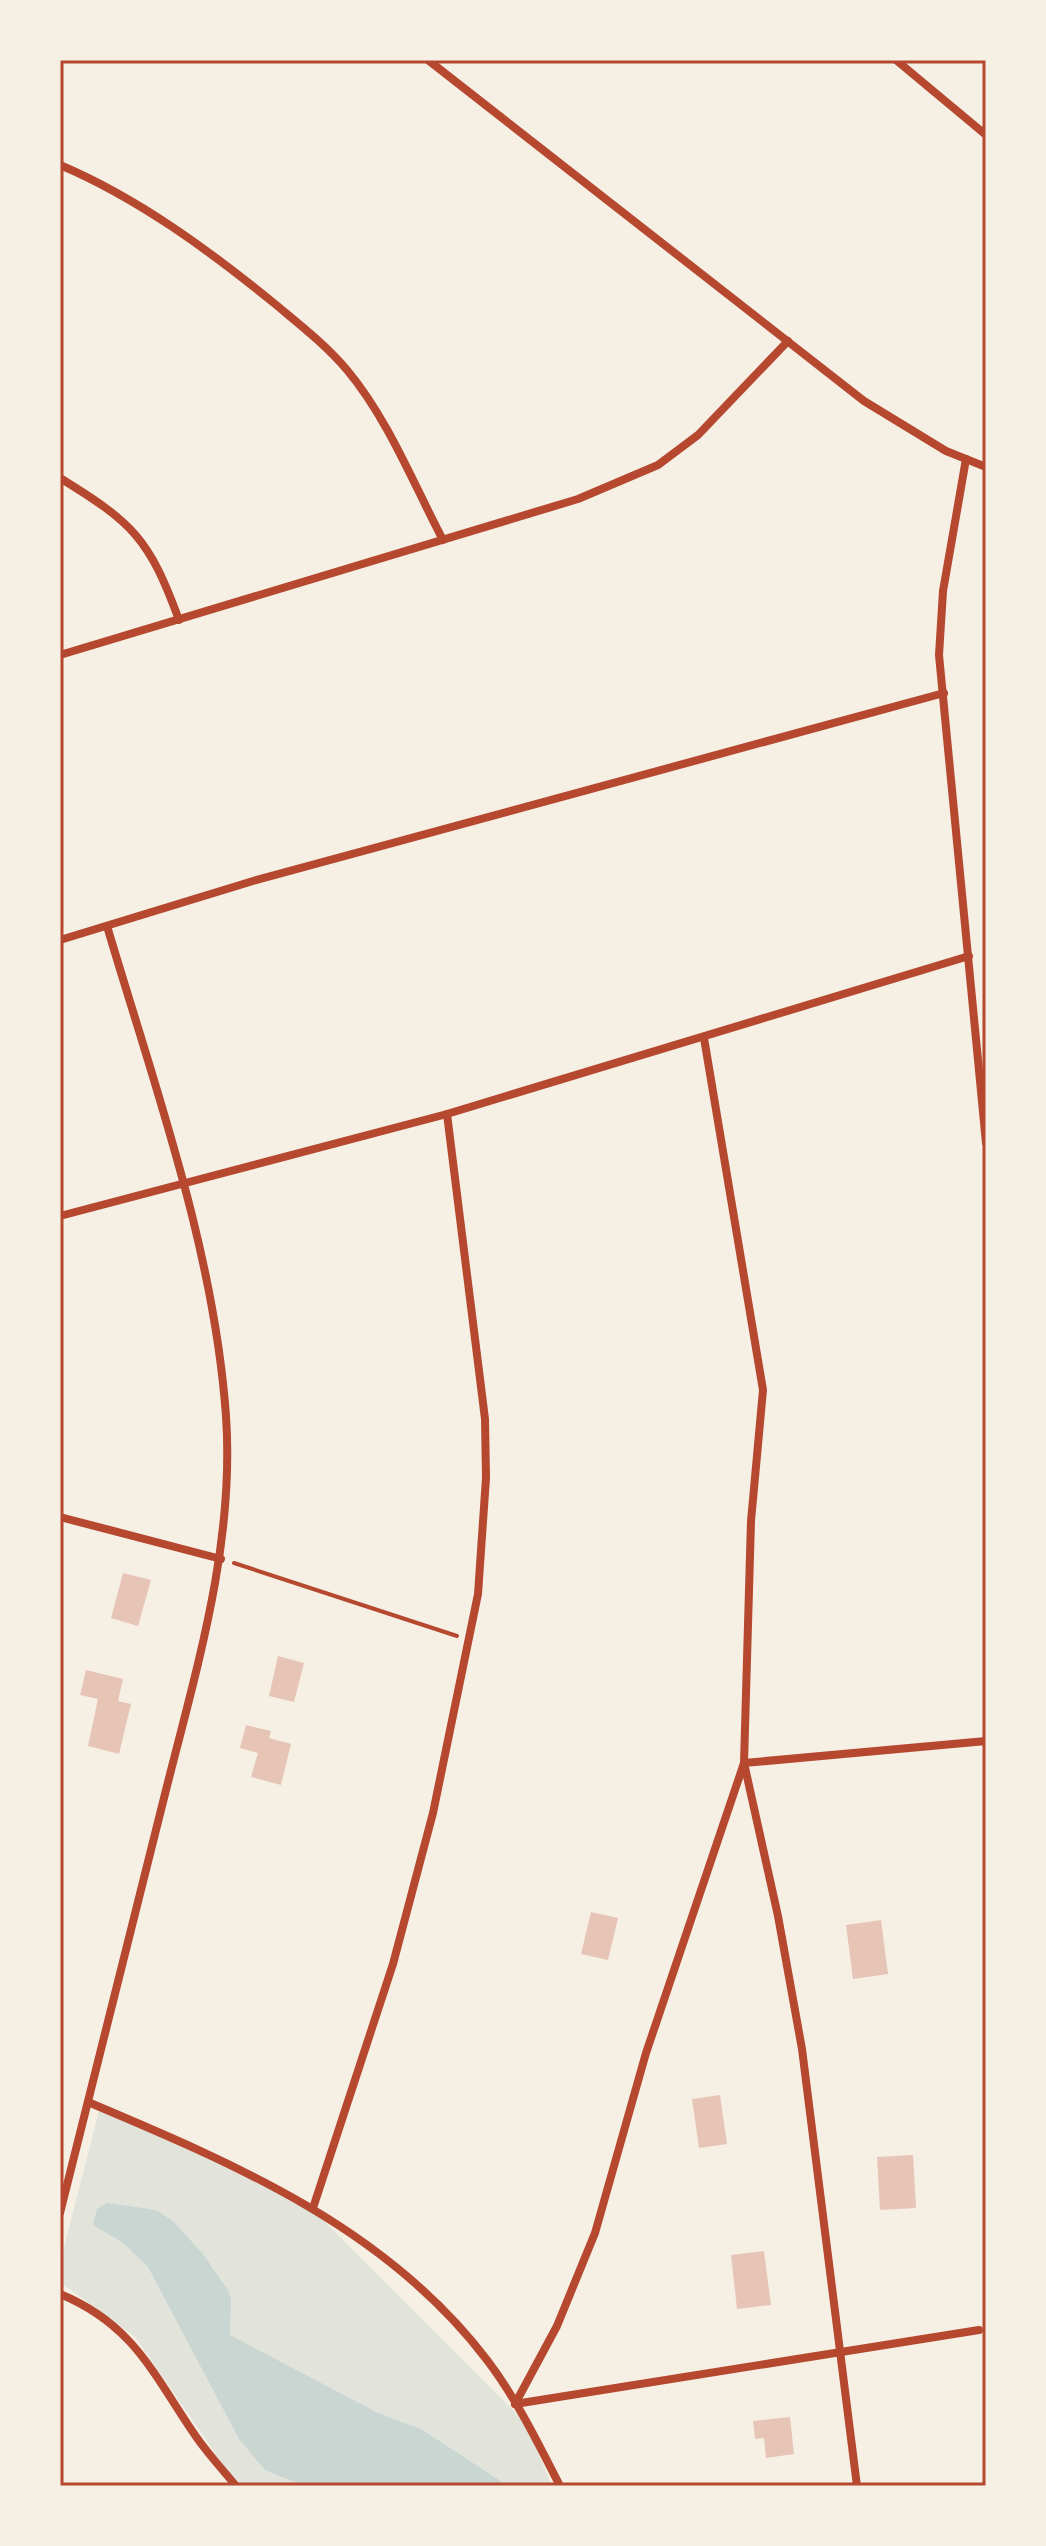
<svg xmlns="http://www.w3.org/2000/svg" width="1046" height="2546" font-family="Figtree,sans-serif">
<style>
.green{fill:#e2e4dc}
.water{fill:#c9d6d2}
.building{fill:#e6c5b7}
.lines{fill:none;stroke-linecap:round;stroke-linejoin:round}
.path{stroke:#b5482f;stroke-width:4}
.minor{stroke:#b5482f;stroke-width:8}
.neatline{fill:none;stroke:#b5482f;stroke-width:3}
</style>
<rect width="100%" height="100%" fill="#f6efe4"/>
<path class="green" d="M101 2103 309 2206 525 2422 552 2486H238L135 2337 60 2282V2263Z"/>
<path class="water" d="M107 2203 156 2210 173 2221 202 2253 228 2290 231 2299 230 2335 378 2413 421 2429 508 2486H304L265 2470 239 2439 148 2267 122 2242 93 2225 97 2209Z"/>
<g class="building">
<path d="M123 1573 151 1580 138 1626 111 1618Z"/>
<path d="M278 1656 304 1663 294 1702 269 1696Z"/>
<path d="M86 1670 123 1679 118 1701 131 1704 119 1754 88 1746 98 1699 80 1695Z"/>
<path d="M246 1725 271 1731 269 1738 291 1744 281 1785 251 1777 258 1753 240 1748Z"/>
<path d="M591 1912 618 1918 608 1960 581 1954Z"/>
<path d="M881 1920 888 1974 853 1979 846 1925Z"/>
<path d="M720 2095 727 2144 699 2148 692 2099Z"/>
<path d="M913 2155 916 2208 880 2210 877 2157Z"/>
<path d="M764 2251 771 2305 737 2309 731 2255Z"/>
<path d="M790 2417 794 2454 766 2458 764 2438 755 2439 753 2421Z"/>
</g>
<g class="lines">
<path class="path" d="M234 1563 457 1636"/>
<g class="minor">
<path d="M428 60 864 401 946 451 986 467"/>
<path d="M896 60 986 135"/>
<path d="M60 165C138 198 210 251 275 304 299 324 326 345 347 370 388 419 413 483 443 540"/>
<path d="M966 459 943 591 939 655 986 1143"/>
<path d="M60 478C133 523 149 538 179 620"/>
<path d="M60 655 578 499 658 465 698 435 788 341"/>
<path d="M60 940 253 881 944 693"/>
<path d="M704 1038 763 1390 751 1521 744 1763 778 1916 802 2049 857 2486"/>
<path d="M60 1216 447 1114 969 956"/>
<path d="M60 1517 221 1559"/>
<path d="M88 2102C235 2164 387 2228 487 2360 516 2398 538 2443 560 2486"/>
<path d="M313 2208 393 1964 433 1813 478 1594 486 1478 485 1419 447 1114"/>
<path d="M60 2213C95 2073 130 1934 165 1794 196 1670 235 1545 226 1416 214 1249 154 1085 107 926"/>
<path d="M60 2294C135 2325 154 2376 197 2438 209 2455 223 2470 236 2486"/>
<path d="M515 2404 557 2326 595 2233 646 2053 744 1763 986 1741"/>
<path d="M515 2404 979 2330"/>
</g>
</g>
<rect width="1046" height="2546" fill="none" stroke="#f6efe4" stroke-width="124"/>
<rect x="62" y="62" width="922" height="2422" class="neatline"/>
</svg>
